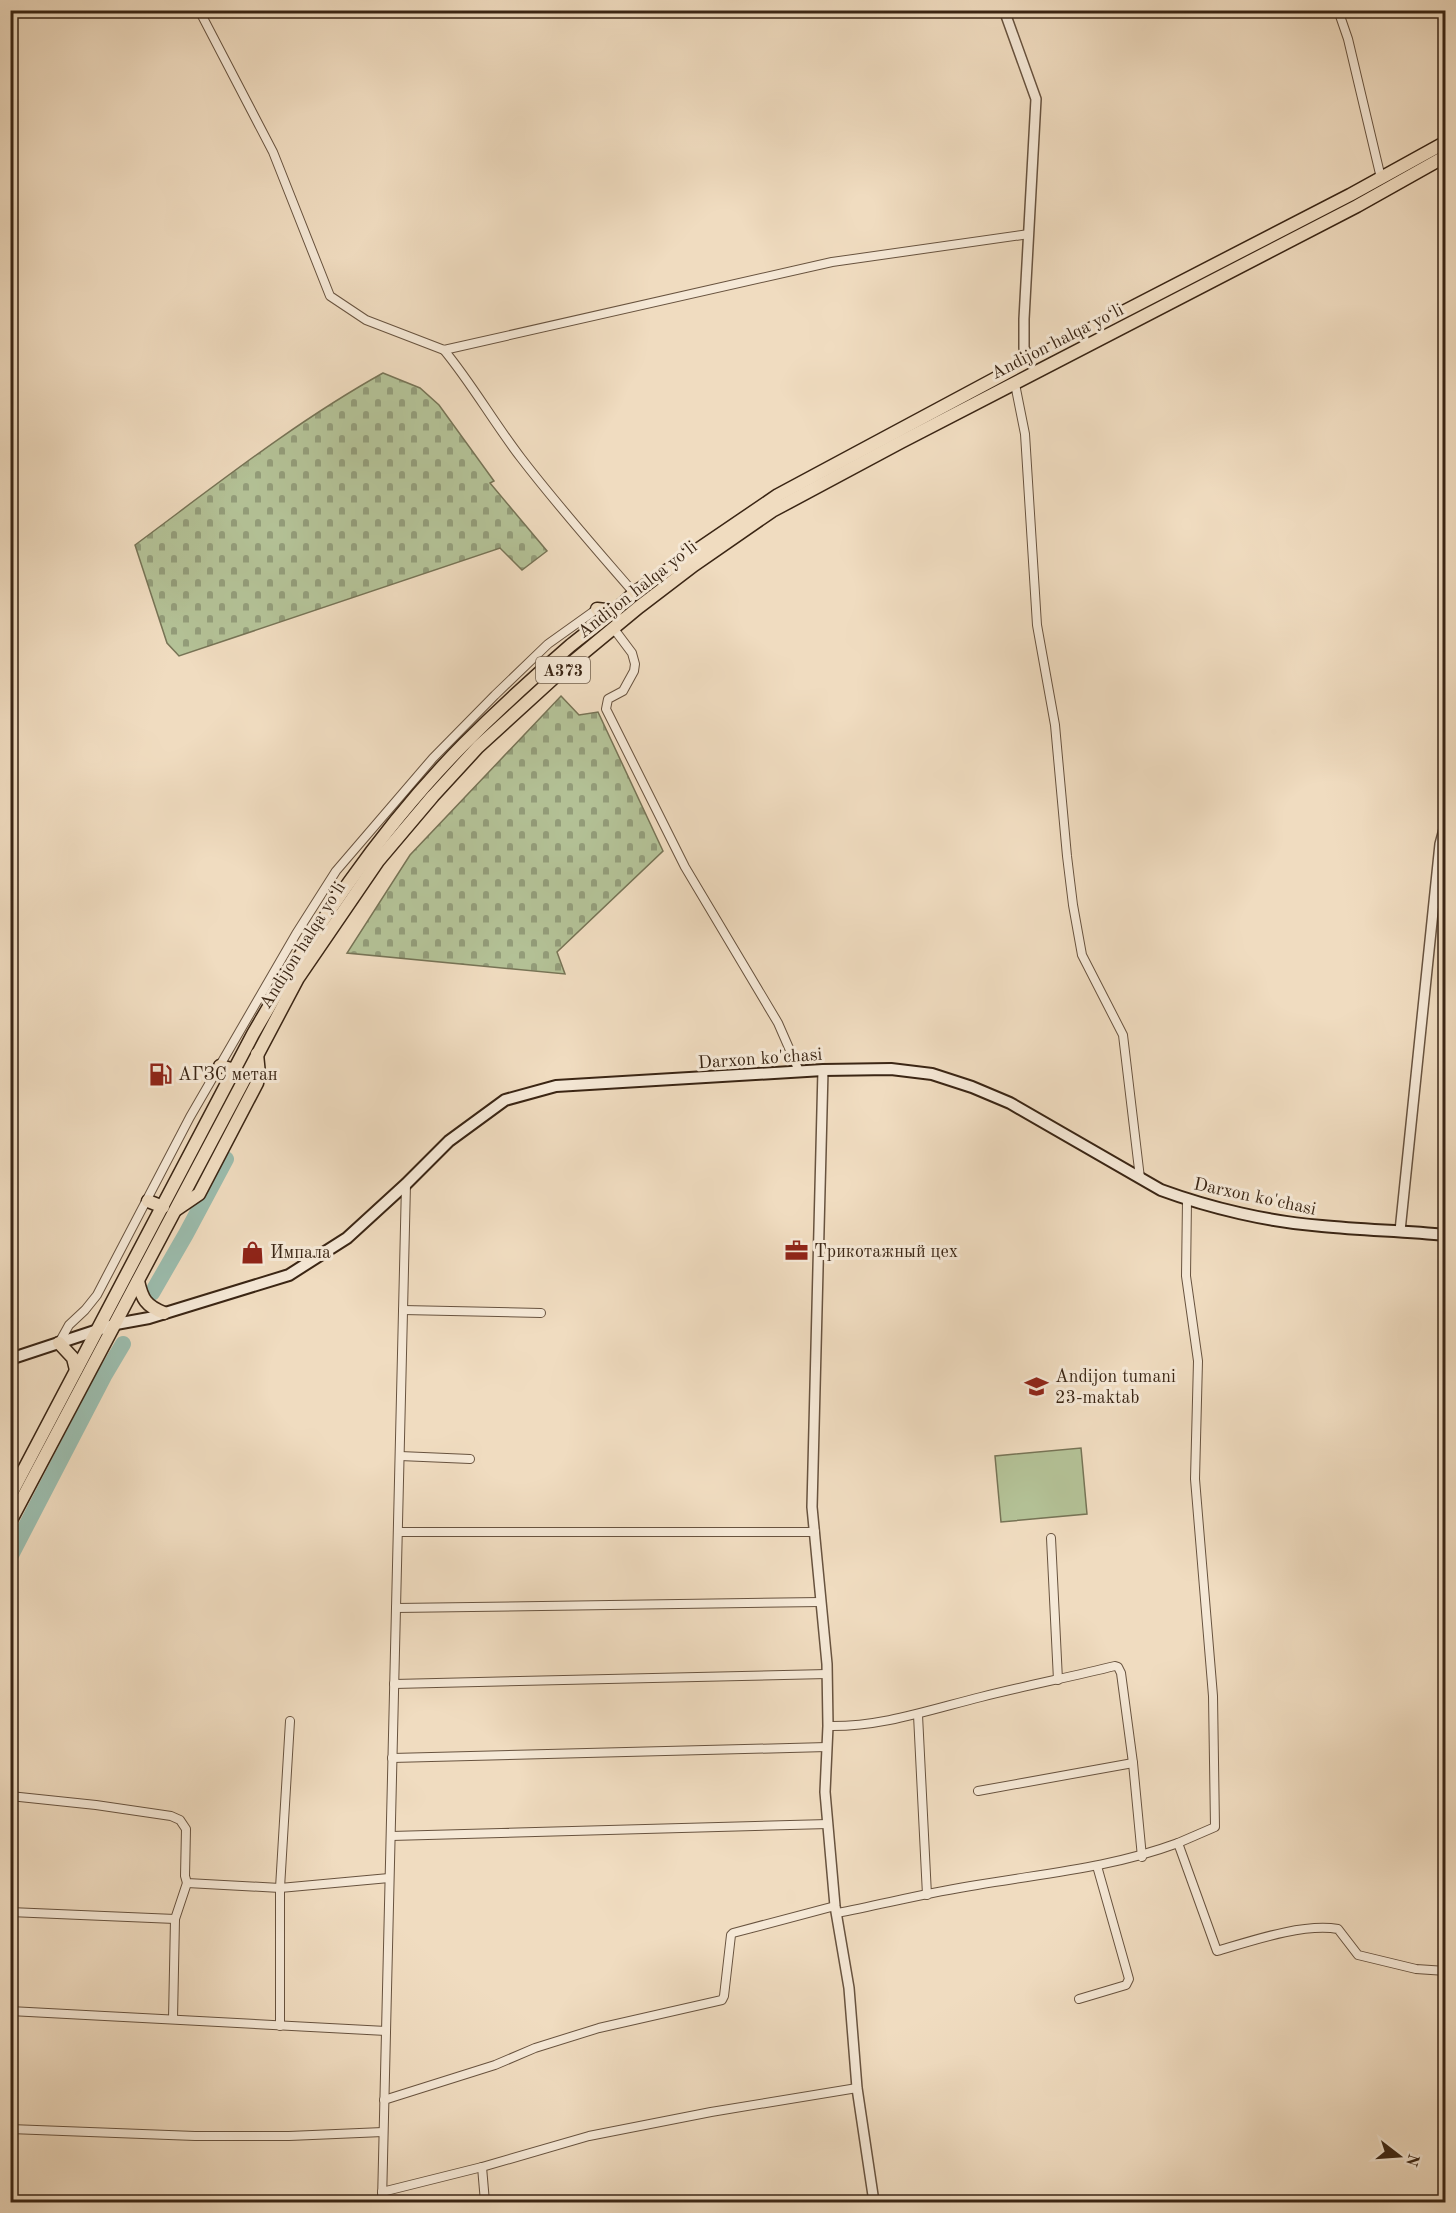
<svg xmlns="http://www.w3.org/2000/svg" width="1456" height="2213" font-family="'Old Standard TT',serif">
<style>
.cemetery{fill:url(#cemetery-stones);stroke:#777456;stroke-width:1.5}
.park{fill:#b4c297;stroke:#777456;stroke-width:1.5}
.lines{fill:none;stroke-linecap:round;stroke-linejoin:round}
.river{stroke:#9bbcad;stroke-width:16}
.minor-casing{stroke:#68533f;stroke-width:10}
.tertiary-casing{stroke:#68533f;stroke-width:12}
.secondary-casing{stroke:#3a2514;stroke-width:14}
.trunk-casing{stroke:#3a2514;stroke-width:15}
.minor{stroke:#f5e8d6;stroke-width:8}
.tertiary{stroke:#f5e8d6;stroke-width:9}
.secondary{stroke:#f5e8d6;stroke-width:10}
.trunk{stroke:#f0dcc0;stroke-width:12}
.labels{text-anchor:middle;stroke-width:6;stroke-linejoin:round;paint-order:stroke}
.shield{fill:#f5e8d6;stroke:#72604e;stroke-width:1.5}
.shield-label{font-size:16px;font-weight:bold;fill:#3a2514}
.street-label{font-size:18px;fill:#3a2514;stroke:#f5e8d6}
.poi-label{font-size:18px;fill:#3a2514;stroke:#f5e8d6;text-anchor:start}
</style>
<defs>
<pattern id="cemetery-stones" width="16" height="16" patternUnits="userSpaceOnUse" patternTransform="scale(1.5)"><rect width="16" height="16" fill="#b4c297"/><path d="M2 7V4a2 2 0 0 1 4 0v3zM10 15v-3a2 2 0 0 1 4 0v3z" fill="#939d7a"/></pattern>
</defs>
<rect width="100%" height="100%" fill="#f0dcc0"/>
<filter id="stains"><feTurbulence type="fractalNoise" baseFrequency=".00333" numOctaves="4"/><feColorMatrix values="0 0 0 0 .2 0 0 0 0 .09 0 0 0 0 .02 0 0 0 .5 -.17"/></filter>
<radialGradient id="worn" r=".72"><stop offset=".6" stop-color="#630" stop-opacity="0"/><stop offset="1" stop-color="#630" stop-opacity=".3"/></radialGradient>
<g class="cemetery">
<path d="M383 373 420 388 439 405 494 481 490 483 547 551 522 570 500 548 179 656 167 643 135 545C216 485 295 422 383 373Z"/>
<path d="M561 696 579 715 598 712 663 851 557 952 565 974 347 953 410 855Z"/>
</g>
<path class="park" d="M1081 1448 1087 1514 1001 1522 995 1456Z"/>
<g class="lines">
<g class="river">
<path d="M152 1293 186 1234 226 1159"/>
<path d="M10 1557 104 1376 123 1344"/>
</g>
<defs>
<g id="minor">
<path d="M199 10 273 152 330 296 366 320 444 350 832 262 1029 234"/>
<path d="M1338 10 1348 39 1381 178"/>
<path d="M444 350C472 384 494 423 521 458 557 505 596 549 634 593"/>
<path d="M1015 384 1025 434 1037 625 1055 725 1067 856 1073 905 1082 955 1123 1035 1140 1178"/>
<path d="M614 629 632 653 635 664 634 671 623 691 608 699 606 709 685 867 778 1023 799 1071"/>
<path d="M403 1310 541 1313"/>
<path d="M59 1343 69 1325 85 1310 97 1295 190 1117 296 934 336 871 433 758 495 695 548 644 597 609"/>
<path d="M400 1456 470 1459"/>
<path d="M398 1532H815"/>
<path d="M1051 1538 1058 1680"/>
<path d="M396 1608 821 1602"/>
<path d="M394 1684 827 1674"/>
<path d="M918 1715 927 1895"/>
<path d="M828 1726C881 1727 929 1710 981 1697 1025 1686 1070 1677 1115 1666L1118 1667 1121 1673 1133 1763 1142 1857"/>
<path d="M392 1758 827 1747"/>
<path d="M978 1791 1133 1763"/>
<path d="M10 1796 96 1805 171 1816 180 1820 186 1829 185 1876 187 1883 280 1888 389 1878"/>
<path d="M391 1836 828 1824"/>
<path d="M1178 1843 1215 1827 1213 1696 1195 1479 1198 1361 1186 1276 1187 1200"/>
<path d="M10 1912 175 1919"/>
<path d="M837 1913C884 1904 930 1892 977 1885 1047 1873 1110 1868 1178 1843L1217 1951C1251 1941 1303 1923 1338 1929L1358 1955 1416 1969 1446 1971"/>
<path d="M1079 1999 1126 1985 1129 1979 1097 1866"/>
<path d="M10 2011 386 2031"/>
<path d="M173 2019 175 1919 187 1883"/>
<path d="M280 2026V1888L290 1721"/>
<path d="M384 2100 495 2065 535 2048 599 2028 722 2000 724 1996 731 1935 733 1933 835 1906"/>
<path d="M10 2129 195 2136H289L383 2132"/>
<path d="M482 2167 485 2202"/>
<path d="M382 2192 482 2167 589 2136 711 2112 857 2088"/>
<path d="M382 2202 406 1184"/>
</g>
<g id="tertiary">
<path d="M1004 10 1036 99 1024 319V348L1030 360"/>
<path d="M823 1070 812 1507 827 1664 828 1726 825 1792 835 1906 849 1988 857 2088 874 2202"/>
<path d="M1400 1231 1440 844 1446 822"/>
</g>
<path id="secondary" d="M10 1359 116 1324 149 1318 289 1275 347 1238 406 1184 449 1141 505 1100 556 1086 823 1070 891 1069 932 1074 972 1087 1010 1103 1161 1190C1210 1208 1269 1222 1322 1226 1363 1230 1404 1231 1446 1235"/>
<g id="trunk">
<path d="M597 609 616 611"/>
<path d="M220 1066 235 1070"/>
<path d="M148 1201 163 1207"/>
<path d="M177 1209 199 1194 257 1083 259 1074 257 1054"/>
<path d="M138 1281C142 1299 146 1306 164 1313"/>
<path d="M59 1343 73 1358 76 1370"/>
<path d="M10 1496 253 1034C313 930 379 830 464 744 498 710 534 677 571 645 592 628 614 613 634 593L778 495 1030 360 1350 195 1446 142"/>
<path d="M10 1522 298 978 378 861 433 796 478 747 558 674 639 607 694 565 772 511 901 442 1357 206 1446 156"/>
</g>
</defs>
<use href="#minor" class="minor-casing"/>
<use href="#tertiary" class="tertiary-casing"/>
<use href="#secondary" class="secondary-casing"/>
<use href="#trunk" class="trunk-casing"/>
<use href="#minor" class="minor"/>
<use href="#tertiary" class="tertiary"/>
<use href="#secondary" class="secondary"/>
<use href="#trunk" class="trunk"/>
</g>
<defs>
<symbol id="fuel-bare" viewBox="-9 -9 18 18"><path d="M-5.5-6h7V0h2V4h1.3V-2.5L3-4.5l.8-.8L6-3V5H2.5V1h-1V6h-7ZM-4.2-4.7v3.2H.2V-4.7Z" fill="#8f2418" stroke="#f5e8d6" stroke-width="2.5" paint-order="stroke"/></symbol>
<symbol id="office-bare" viewBox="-9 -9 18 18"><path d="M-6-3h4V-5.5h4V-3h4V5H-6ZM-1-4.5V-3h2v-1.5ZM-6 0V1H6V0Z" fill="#8f2418" stroke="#f5e8d6" stroke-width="2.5" paint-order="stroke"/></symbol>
<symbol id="shop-bare" viewBox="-9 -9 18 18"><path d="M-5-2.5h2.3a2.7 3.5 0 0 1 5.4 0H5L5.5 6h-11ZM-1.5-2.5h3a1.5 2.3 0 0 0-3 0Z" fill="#8f2418" stroke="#f5e8d6" stroke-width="2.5" paint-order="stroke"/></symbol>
<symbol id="school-bare" viewBox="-9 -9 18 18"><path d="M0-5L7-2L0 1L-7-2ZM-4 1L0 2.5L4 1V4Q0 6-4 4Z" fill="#8f2418" stroke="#f5e8d6" stroke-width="2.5" paint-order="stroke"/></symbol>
</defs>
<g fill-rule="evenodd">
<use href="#fuel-bare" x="144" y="1058" width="33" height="33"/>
<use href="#office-bare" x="780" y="1234" width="33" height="33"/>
<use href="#shop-bare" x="236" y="1236" width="33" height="33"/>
<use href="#school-bare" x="1020" y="1370" width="33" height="33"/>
</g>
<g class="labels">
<rect class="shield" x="536" y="657" width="54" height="26" rx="4.5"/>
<g class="shield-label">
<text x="563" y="676">A373</text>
</g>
<g class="street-label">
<text transform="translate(1057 341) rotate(-27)" y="6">Andijon halqa yo‘li</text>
<text transform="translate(637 589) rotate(-38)" y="6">Andijon halqa yo‘li</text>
<text transform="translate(302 945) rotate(-58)" y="6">Andijon halqa yo‘li</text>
<text transform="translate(760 1058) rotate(-4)" y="6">Darxon ko'chasi</text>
<text transform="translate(1255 1196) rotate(12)" y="6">Darxon ko'chasi</text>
</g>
<g class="poi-label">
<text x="178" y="1080">АГЗС метан</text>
<text x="814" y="1257">Трикотажный цех</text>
<text x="270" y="1258">Импала</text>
<text x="1055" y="1382">Andijon tumani<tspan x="1055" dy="21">23-maktab</tspan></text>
</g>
</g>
<rect width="1456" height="2213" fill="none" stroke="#f0dcc0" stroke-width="36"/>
<rect x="12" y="12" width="1432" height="2189" fill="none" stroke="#3a2514" stroke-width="3"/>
<rect x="18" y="18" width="1420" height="2177" fill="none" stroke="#3a2514" stroke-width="1.5"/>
<g transform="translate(1399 2156) rotate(107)" stroke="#f5e8d6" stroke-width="4.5" paint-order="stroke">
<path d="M0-4.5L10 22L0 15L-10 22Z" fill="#3a2514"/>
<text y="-9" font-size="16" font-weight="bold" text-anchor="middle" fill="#3a2514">N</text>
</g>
<rect width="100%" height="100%" filter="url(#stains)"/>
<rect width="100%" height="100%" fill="url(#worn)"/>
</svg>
